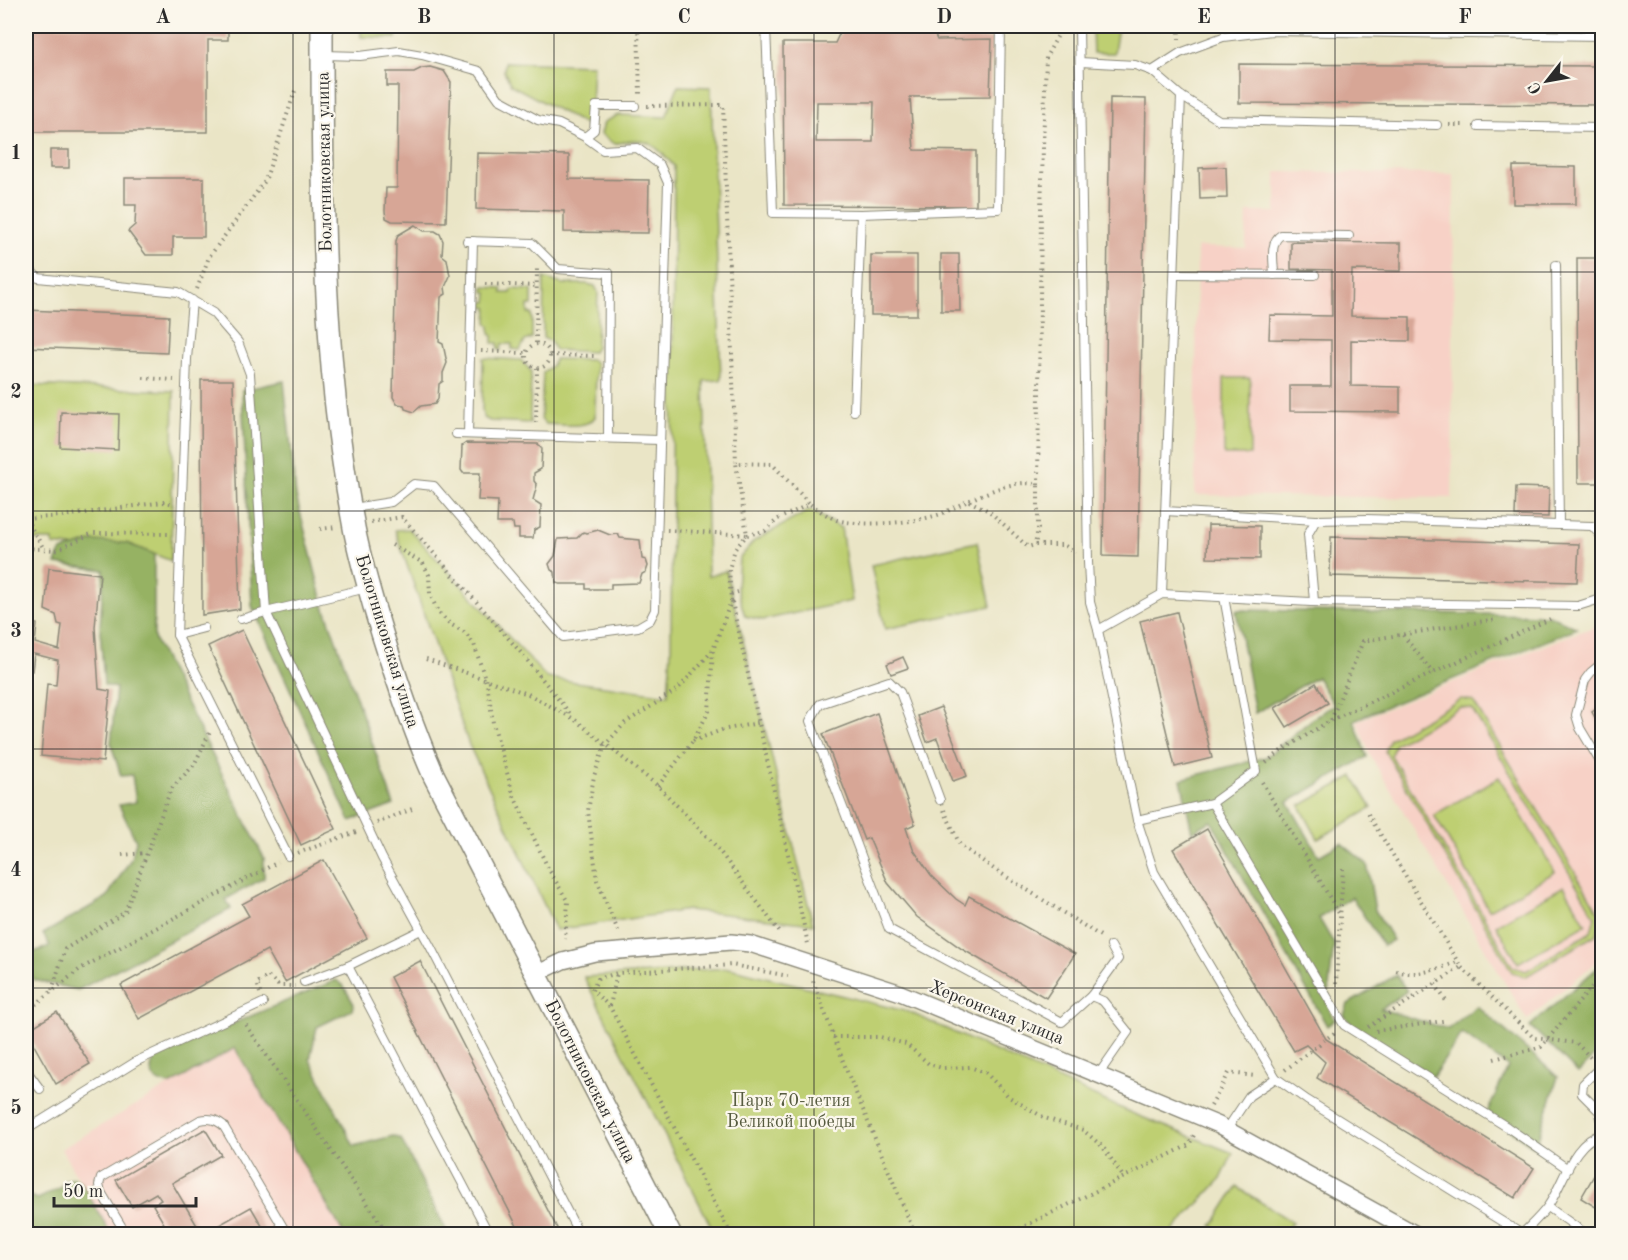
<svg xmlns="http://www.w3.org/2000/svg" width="1628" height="1260" font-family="'Old Standard TT',serif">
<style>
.built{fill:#f7d1c6}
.green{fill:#becf72;stroke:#747d4e;stroke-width:1.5;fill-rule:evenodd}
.forest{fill:#96b264;stroke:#606e48;stroke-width:1.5}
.building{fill:#d7a696;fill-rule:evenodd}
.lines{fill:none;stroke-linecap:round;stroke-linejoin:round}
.lane-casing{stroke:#8a8878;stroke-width:10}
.street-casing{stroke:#8a8878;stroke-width:18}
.secondary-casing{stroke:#8a8878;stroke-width:24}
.path{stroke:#8a8878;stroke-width:4;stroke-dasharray:1.5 4.5;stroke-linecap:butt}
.lane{stroke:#fff;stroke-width:8}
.street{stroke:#fff;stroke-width:15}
.secondary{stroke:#fff;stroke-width:21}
.grid{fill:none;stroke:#2b2b2b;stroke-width:1.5;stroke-opacity:0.55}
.labels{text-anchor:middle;stroke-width:4.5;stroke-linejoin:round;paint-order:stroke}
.street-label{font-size:18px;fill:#2b2b2b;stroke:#fbf7ec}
.park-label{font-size:18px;fill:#575c40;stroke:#fbf7ec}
.neatline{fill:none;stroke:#2b2b2b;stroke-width:2}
.grid-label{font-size:20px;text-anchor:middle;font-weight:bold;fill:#2b2b2b}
</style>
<rect width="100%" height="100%" fill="#fbf7ec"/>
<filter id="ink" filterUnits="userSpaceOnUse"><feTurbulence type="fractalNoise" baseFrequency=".0167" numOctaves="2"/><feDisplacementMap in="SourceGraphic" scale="12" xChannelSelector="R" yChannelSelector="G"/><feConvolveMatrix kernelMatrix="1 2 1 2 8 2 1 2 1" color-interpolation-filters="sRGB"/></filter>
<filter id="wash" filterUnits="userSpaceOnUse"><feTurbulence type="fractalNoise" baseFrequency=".008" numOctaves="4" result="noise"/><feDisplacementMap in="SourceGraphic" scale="24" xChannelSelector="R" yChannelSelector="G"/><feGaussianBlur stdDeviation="1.35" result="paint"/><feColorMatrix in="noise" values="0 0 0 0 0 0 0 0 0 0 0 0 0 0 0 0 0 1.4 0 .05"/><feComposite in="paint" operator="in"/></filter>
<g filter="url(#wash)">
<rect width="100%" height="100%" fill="#eae5c6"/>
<g class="built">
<path d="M1276 172 1454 174 1452 498 1195 495 1197 247 1246 248 1247 212H1276Z"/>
<path d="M1602 624V957L1527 1020 1370 755 1357 721 1563 638Z"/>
<path d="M235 1047 344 1234H111L61 1149Z"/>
</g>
<g class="green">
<path d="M361 26H396V38L361 37Z"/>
<path d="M1092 26H1122H1118L1114 53H1093Z"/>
<path d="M505 62 593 65 590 127 511 85 504 71Z"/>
<path d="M678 86 711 87 721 380 704 381 708 576 726 571 813 924 688 910 556 930 469 745 395 530 409 529 547 678 668 695 671 650 674 166C652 142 647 136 614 144L601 134 604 122 618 115 666 117Z"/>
<path d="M544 278 562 284H587L595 286 598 292 596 347 593 352 555 350 550 341 543 338Z"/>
<path d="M484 287 502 288V293H511L512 289 532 290V305H528V313L532 314V338L525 341 520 350 512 349V344H502L501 350H498V343H493V336L490 334V326L487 322 488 307H483V302H487L488 293 484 292Z"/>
<path d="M483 358 521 360 531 371 530 423 490 421 484 418 482 410Z"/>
<path d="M555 359 592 360 596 364 595 417C586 430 560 424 545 424L541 419 543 373 552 365Z"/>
<rect x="1224" y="378" width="26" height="77"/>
<path d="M26 385 174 391 171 561 126 543 119 552 53 545V540H32L26 532Z"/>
<path d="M810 510 841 528 852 601 763 620 745 616 737 589 739 559 754 541Z"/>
<path d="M977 542 991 606 885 629 871 565Z"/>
<path d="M1461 699 1473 701 1601 916 1597 934 1525 977 1512 972 1385 751 1390 739ZM1460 707 1472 709 1595 916 1591 932 1526 971 1513 967 1391 755 1395 744Z"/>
<path d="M1353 776 1372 808 1318 839 1300 806Z"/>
<path d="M1499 777 1555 872 1489 910 1434 815Z"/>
<path d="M1564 886 1586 924 1518 963 1496 925Z"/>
<path d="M729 968 909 1012 1134 1114 1233 1153 1221 1179 1170 1234H715L584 977Z"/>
<path d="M1237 1187 1292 1222 1284 1234H1225L1212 1226Z"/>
</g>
<g class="forest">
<path d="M284 381 296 496 324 606 394 805 350 821 252 606 242 390Z"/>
<path d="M94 541 126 543 154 554V638L264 858V878L226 899 231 909 78 990 34 980 26 972V955L50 946 43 934 107 897 131 859 136 841 119 805 136 802 132 775 121 776 111 744 116 688 104 685 100 627 104 570 56 564 61 551Z"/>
<path d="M1236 610 1549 615 1577 628 1354 720 1367 757 1288 802 1319 856 1341 843 1367 864 1375 910 1393 940 1383 946 1352 897 1319 918 1334 944 1327 1004 1335 1020 1327 1026 1211 821 1192 832 1181 779 1266 757 1316 716 1334 705 1317 677 1255 713Z"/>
<path d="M1602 964V1048L1578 1073 1530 1026Z"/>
<path d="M1396 975 1407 991 1381 1009 1448 1029 1477 1006 1558 1077 1535 1148 1487 1113 1508 1067 1462 1033 1433 1077 1351 1024 1344 1015 1348 1004Z"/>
<path d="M336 980 343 985 354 1004 352 1010 317 1027 310 1059 354 1146 393 1136 401 1139 448 1234H344L235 1048 170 1085C152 1082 146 1073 156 1056Z"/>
<path d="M74 1178 81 1182 111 1234H26V1195L38 1199 60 1188 65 1181Z"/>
</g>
<g id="blocks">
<g class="building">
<path d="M27 26H228V40H208V132H27Z"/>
<path d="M843 26H931L937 40 992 39 990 96 910 97 914 150 976 151V206L784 205 783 43H835ZM817 102H874L873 142H816Z"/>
<path d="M1239 64 1602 66V105L1239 103Z"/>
<path d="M430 67 444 71 451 82 446 222 392 221 386 218 385 211 386 188H397L398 86H387V72H414L422 68Z"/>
<path d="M1110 98 1146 99 1138 557 1103 556Z"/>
<rect x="50" y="150" width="19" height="18"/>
<path d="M477 153 569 155V179L649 180 648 233 564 232V211L476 209Z"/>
<path d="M1513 166 1576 167V204H1513Z"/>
<path d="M1226 167 1227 198 1200 199 1199 168Z"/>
<path d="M125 178H204V237H173V255H146L128 231 135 225 136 205H125Z"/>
<path d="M415 225 424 231H435L440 234 443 241 442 255 447 259 450 276 445 287 446 294 441 297 439 342 443 344 447 363 443 373V381L439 384 438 399 435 404 421 406 414 412 405 409 404 405 397 404 393 397 396 241 398 235Z"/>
<path d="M1291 242 1401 243V271L1352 270 1351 316 1410 317V341L1351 340V386L1400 387V412L1290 411V386H1331V340L1269 339 1270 315 1332 316V270L1291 269Z"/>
<path d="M941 254H959L960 311H941Z"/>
<rect x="871" y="255" width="46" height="60"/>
<path d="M1577 258H1602V483H1578Z"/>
<path d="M26 310 169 316 167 353 26 347Z"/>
<path d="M201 380H233L240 609 202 615Z"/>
<path d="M61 412 119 414 118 450 60 447Z"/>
<path d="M466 443 538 444 542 448 541 469 534 473V481L537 485 533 500 541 505 540 527 534 530 533 538H519V529H514L513 523H497L498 501 478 500 480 473H463L461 470 462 446Z"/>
<path d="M1516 487 1549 488 1548 517 1515 516Z"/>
<path d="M1208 525 1260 526V559L1207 558Z"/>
<path d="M598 530 610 535 618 534 620 538 640 540 642 559 646 560 648 566 646 572 642 574 639 583 611 584V589H586V584H560L556 583 555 572 551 570 549 564 555 556 558 539 577 538 583 532 587 533Z"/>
<path d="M1331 537 1579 544 1577 582 1330 576Z"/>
<path d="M49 568 100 574 95 627 99 689 110 691 103 762 41 756 47 684 56 685 58 660 34 654 32 671 26 670V622L37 624 35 643 59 650 62 625 58 624 56 615 45 610Z"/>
<path d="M1177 612 1212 758 1175 767 1140 621Z"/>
<path d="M242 630 336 829 301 845 208 646Z"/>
<path d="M903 657 908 668 891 674 887 664Z"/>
<path d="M1316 683 1328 703 1287 727 1275 708Z"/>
<path d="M1602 705V730L1592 712Z"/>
<path d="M941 707 967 776 953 781 937 738 927 742 918 716Z"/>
<path d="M877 713 915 824 906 828 913 849 931 875 956 899 965 905 969 896 1075 954 1046 998 962 949 917 917 888 883 869 838 864 840 823 734Z"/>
<path d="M1207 829 1326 1039 1534 1168 1515 1198 1317 1078 1325 1062 1306 1045 1294 1051 1173 849Z"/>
<path d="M324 860 367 938 285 982 267 950 139 1019 121 985 249 916 242 904Z"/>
<path d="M420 961 560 1234H521L390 977Z"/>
<path d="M57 1012 90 1064 56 1084 26 1031Z"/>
<path d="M205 1129 221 1155 172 1183 202 1234H170L153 1205 161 1200 156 1193 132 1207 116 1180Z"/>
<path d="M1600 1165 1602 1167V1211L1581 1198Z"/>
<path d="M251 1207 265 1231 260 1234H203Z"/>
</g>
</g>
</g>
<g filter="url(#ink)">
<use href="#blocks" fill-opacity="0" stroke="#8a8878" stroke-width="1.5"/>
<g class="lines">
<defs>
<g id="lane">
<path d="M766 26 773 213 861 214 998 209 1001 26"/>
<path d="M1079 26 1088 562 1090 602 1098 630"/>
<path d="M324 55 360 56 399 51 422 55 479 71 499 99 538 120 559 124 585 137 603 150 637 148 660 165 668 183 655 610 650 620 638 627 563 637 434 486 414 484 391 502 353 508"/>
<path d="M1080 62 1135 65 1152 71 1181 96 1219 120 1437 125"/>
<path d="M1152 71 1180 53 1223 37 1272 31 1602 36"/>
<path d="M1478 126 1602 128"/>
<path d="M585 137 594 130 596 106H635"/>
<path d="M467 241 532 243 558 269 609 273 608 438"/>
<path d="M1556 265 1559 525"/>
<path d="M26 266 38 278 178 292 213 313 238 342 250 374 266 612 367 588"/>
<path d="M1175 274 1315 275"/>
<path d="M1274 275C1274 262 1269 242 1281 235L1349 236"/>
<path d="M192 300 187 359 177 635 288 856"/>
<path d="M854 411 861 214"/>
<path d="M456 434 660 440"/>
<path d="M468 434 473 241"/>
<path d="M1165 511 1316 520"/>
<path d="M1162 594 1181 96"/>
<path d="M1602 594 1597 600 1578 606 1311 602 1162 594 1098 630 1137 820 1154 872 1276 1078 1307 1100 1522 1234C1531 1225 1541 1216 1548 1206 1564 1183 1572 1142 1602 1134"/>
<path d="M1311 602 1314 601 1308 534 1316 520 1366 519 1592 526 1602 537"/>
<path d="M241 619 266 612 382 858 430 946 579 1234"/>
<path d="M177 635 204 628"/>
<path d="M1602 663 1591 672 1585 680 1576 715 1580 728 1602 765"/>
<path d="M940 800 900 692 889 681 820 704 810 721 889 929 1062 1022 1091 996 1118 959 1111 946"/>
<path d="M1212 803 1344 1025 1507 1127 1568 1169"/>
<path d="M1137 820 1212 803 1256 771 1224 597"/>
<path d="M348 966 489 1234"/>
<path d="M304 982 348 966 421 930"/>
<path d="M1091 996 1103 1001 1128 1032 1098 1075"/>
<path d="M1602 1065 1583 1084 1582 1094 1599 1111 1602 1121"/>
<path d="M26 1070 40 1089"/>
<path d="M1227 1129 1249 1096 1276 1078"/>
<path d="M26 1130 137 1061 263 1003"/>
<path d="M1548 1207 1586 1234"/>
<path d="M126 1234 101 1192 99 1185 101 1178 200 1120C210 1118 215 1119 223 1125L287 1234"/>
</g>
<path id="street" d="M536 974 563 961 595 953 731 942 750 944 898 992 1219 1125 1416 1234"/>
<path id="secondary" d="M322 26C322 192 322 359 353 522 358 552 367 581 375 610 392 667 410 722 434 776L670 1234"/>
</defs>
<use href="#lane" class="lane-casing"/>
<use href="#street" class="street-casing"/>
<use href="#secondary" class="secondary-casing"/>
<g class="path">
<path d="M638 26 640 94"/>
<path d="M1179 26V40"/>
<path d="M647 106 723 105 736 463 772 464 810 504"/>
<path d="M1449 125H1466"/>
<path d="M485 284 538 286"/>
<path d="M197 289 209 257 265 181 295 91"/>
<path d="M536 343 537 266"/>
<circle cx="538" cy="356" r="12"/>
<path d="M481 351 525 353"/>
<path d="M550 355 597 356"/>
<path d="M143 378 174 380"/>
<path d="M536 423 537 368"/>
<path d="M1038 485 1041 209 1046 57 1063 26"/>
<path d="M969 501 989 511 1028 547 1035 545"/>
<path d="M26 519 71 515 163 502 171 503"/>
<path d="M26 519 44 549"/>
<path d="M371 522 402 517 523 655 571 715"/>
<path d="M320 529 337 527"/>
<path d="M667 530 747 535 736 463"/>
<path d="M392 545 423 563 429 575 430 594 438 612 450 624 464 632 474 644 488 688 493 723 513 794 548 868 568 902 565 939"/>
<path d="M26 548 56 550 93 533 171 534"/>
<path d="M731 594 738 592"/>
<path d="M732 602 808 944"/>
<path d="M1403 635 1433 673"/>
<path d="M426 659 528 694 574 719 658 786 715 845 781 934"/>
<path d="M1331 720 1550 619"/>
<path d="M693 741 722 730 758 723"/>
<path d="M1266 763 1281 751 1331 720 1363 641 1497 619"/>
<path d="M1262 782 1340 915"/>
<path d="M658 786 693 741 709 711 713 651"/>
<path d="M944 810 960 845 994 869 1102 937"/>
<path d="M1368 814 1461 967 1534 1038 1576 1043 1591 1058"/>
<path d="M377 823 412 809"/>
<path d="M298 853 356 832"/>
<path d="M122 855 146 853"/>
<path d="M618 931 597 880 588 811 594 776 605 745 625 723 678 689 713 650 731 601 729 569 735 549 747 535 765 531 778 519 810 504C818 509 828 517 837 520 861 527 920 523 943 513 967 502 1012 476 1038 485V529L1035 545H1064L1075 553"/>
<path d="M1396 971C1418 977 1437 969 1458 962"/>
<path d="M813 981 848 1074 915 1234"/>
<path d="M1336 984 1343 869"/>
<path d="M1435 984 1448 1004"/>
<path d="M52 990 65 949 125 912 171 789 194 765 211 730"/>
<path d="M260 993 257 983 268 976 279 986H295"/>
<path d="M610 1006 617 973"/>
<path d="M26 1012 80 969 278 862"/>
<path d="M246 1025 388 1234"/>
<path d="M1368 1027 1461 967"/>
<path d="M1376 1031 1443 1021"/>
<path d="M833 1037H880L906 1044 929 1064 942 1068 970 1067 986 1073 1009 1097 1045 1118 1083 1130 1103 1147 1124 1178"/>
<path d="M1494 1059 1541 1047 1602 975"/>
<path d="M1285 1070 1334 1033"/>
<path d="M1211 1106 1229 1073 1256 1076"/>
<path d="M731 1234 610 1007 592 990 598 979 617 973 732 965 788 976"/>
<path d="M1009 1234 1189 1145 1195 1133"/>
</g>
<use href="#lane" class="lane"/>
<use href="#street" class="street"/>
<use href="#secondary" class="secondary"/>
</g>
</g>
<path class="grid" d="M293 26V1234M554 26V1234M814 26V1234M1074 26V1234M1335 26V1234M26 272H1602M26 511H1602M26 749H1602M26 988H1602"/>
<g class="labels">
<g class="street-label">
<text transform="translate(324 162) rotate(-91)" y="6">Болотниковская улица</text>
<text transform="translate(388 641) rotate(73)" y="6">Болотниковская улица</text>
<text transform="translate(997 1012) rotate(22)" y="6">Херсонская улица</text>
<text transform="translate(591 1081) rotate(63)" y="6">Болотниковская улица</text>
</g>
<g class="park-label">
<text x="791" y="1106">Парк 70-летия<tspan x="791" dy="21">Великой победы</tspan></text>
</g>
</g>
<rect width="1628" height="1260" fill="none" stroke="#fbf7ec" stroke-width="66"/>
<g transform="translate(1547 81) rotate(239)" stroke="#fbf7ec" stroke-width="4.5" paint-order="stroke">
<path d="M0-4.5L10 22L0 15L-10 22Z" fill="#2b2b2b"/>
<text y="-9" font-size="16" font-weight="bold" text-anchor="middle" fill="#2b2b2b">С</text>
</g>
<path d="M54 1197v9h142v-9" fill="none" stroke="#2b2b2b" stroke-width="3"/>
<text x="63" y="1197" font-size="18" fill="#2b2b2b" stroke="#fbf7ec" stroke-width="4.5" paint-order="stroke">50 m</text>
<rect x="33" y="33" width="1562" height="1194" class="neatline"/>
<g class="grid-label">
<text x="163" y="23">A</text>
<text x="424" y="23">B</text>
<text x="684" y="23">C</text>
<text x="944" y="23">D</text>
<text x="1204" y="23">E</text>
<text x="1465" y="23">F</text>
<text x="16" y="159">1</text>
<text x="16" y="398">2</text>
<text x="16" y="637">3</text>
<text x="16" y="876">4</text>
<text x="16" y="1114">5</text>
</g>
</svg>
